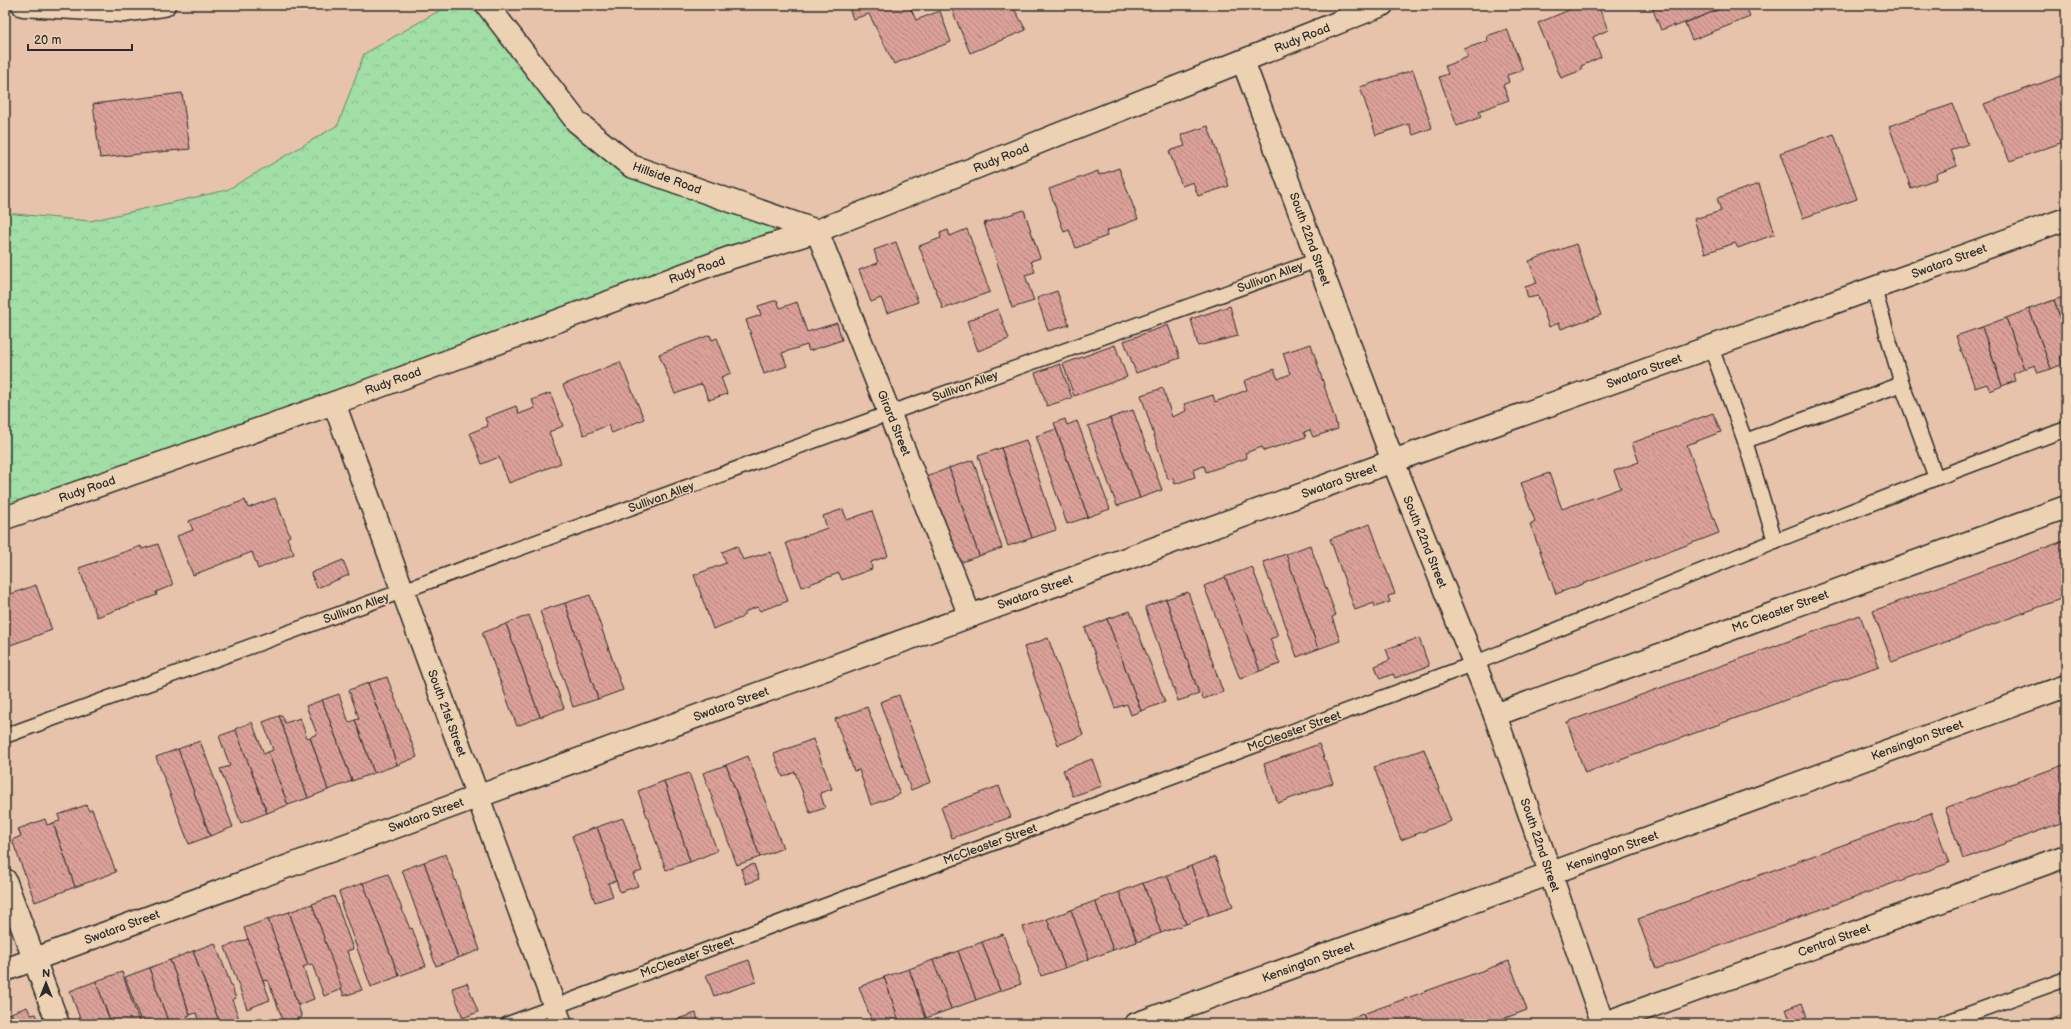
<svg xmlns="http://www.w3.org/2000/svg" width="2071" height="1029" font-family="'Balsamiq Sans',sans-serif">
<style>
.forest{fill:url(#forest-crowns);stroke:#668569}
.building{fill:url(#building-back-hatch);stroke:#2b2b2b}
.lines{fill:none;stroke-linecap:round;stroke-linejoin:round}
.service-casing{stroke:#2b2b2b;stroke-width:17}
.minor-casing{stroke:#2b2b2b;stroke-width:25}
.service{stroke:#ecd2b3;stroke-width:14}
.minor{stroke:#ecd2b3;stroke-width:22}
.labels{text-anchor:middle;stroke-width:3;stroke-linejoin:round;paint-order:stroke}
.street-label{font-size:12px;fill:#2b2b2b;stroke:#ecd2b3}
</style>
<defs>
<pattern id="forest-crowns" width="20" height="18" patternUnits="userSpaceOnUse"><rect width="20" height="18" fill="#a1dfa7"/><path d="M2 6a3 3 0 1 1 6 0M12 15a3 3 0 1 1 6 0" fill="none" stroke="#8bc090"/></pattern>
<pattern id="building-back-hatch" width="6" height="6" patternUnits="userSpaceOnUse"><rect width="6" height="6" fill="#dba199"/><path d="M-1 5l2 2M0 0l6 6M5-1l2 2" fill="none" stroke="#b2837d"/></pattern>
</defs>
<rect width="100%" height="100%" fill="#e7c3ab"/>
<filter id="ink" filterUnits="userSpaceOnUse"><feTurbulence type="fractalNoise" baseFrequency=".025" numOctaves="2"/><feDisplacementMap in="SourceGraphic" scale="8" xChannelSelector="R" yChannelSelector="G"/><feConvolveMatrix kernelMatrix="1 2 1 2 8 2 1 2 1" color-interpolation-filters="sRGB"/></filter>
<g filter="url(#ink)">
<path class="forest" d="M449 5H487L630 166 817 231 5 511V213L90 221 227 190 338 125 364 54Z"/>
<g class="building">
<path d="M848 5H909L916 20 940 11 951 42 894 64 869 14 853 19Z"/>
<path d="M950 5H1012L1026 30 970 53Z"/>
<path d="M1581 5 1585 10 1598 5 1608 30 1593 37 1601 57 1581 66 1582 70 1561 78 1538 23Z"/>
<path d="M1651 5H1730L1674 27V25L1661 30Z"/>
<path d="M1730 5H1746L1750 17 1692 40 1685 23Z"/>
<path d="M1507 29 1523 70 1507 75 1509 82 1503 85 1509 100 1479 111 1481 117 1457 126 1439 77 1448 74 1445 66 1468 57 1464 49 1488 41 1487 36Z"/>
<path d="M1413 70 1432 128 1413 135 1409 124 1376 135 1360 87Z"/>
<path d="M2061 76 2066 87V141L2010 161 1984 104Z"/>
<path d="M182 93 190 149 100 158 93 104Z"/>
<path d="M1953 104 1968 144 1951 150 1957 166 1936 174 1937 179 1911 188 1889 126Z"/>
<path d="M1208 126 1229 186 1198 196 1193 182 1182 186 1169 151 1185 146 1181 135Z"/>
<path d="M1834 134 1857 199 1803 218 1780 153Z"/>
<path d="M1119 168 1138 219 1106 231 1107 236 1076 248 1069 230 1064 232 1049 189 1098 171 1099 175Z"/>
<path d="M1759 184 1775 234 1738 248 1735 243 1705 253 1694 219 1721 211 1717 198Z"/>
<path d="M1024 210 1040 258 1031 261 1035 272 1025 275 1034 301 1012 308 984 223Z"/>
<path d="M967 229 990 292 943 309 919 246 941 238 940 233 948 230 950 236Z"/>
<path d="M896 242 918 302 887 313 881 298 871 302 859 270 878 263 874 250Z"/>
<path d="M1576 244 1601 315 1561 329 1559 323 1549 327 1538 296 1528 298 1525 287 1537 283 1529 261Z"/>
<path d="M1057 291 1069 325 1048 331 1037 298Z"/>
<path d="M2066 296V336L2054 300Z"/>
<path d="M777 300 780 308 797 302 807 332 837 323 842 340 809 351 807 345 782 353 787 366 764 374 746 320 761 315 758 306Z"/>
<path d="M2054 300 2066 336V355L2060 357 2063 364 2051 369 2029 309Z"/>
<path d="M1230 306 1238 336 1198 346 1191 319Z"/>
<path d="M998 309 1009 339 978 351 967 321Z"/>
<path d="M2029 309 2051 369 2038 373 2035 365 2024 369 2006 318Z"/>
<path d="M2006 318 2024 369 2013 374 2015 381 2002 386 1982 327Z"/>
<path d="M1168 325 1180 358 1136 373 1124 341Z"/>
<path d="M1982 327 2002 386 1990 391 1987 384 1975 388 1956 336Z"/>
<path d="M710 335 712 340 717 338 731 373 721 377 727 394 709 400 702 384 675 394 659 354Z"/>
<path d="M1311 344 1338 429 1313 437 1310 430 1304 432 1306 437 1264 451 1262 447 1245 453 1247 458 1206 472 1204 466 1193 470 1195 477 1175 484 1173 478 1168 479 1141 395 1163 388 1172 417 1186 411 1184 404 1213 395 1215 402 1247 390 1244 381 1274 369 1278 379 1290 374 1283 353Z"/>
<path d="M1115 345 1127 377 1074 396 1063 364Z"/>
<path d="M620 362 644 419 612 433 608 425 584 435 563 385Z"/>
<path d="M1060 364 1072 398 1047 406 1035 373Z"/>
<path d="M550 393 563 426 549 432 561 463 509 483 499 457 482 464 470 433 488 426 485 418 516 406 519 414 535 408 532 400Z"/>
<path d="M1133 410 1162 490 1140 498 1110 418Z"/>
<path d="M1713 413 1721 432 1687 445 1719 533 1556 594 1530 524 1535 521 1521 483 1549 473 1562 509 1621 488 1614 471 1639 462 1632 443Z"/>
<path d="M1110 418 1140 498 1117 506 1088 426Z"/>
<path d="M1065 419 1067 425 1077 421 1110 509 1088 517 1054 423Z"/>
<path d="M1056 429 1088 517 1067 524 1036 436Z"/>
<path d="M1026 440 1056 530 1032 538 1001 448Z"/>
<path d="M1001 448 1032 538 1008 546 978 456Z"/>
<path d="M973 460 1002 548 979 556 949 468Z"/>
<path d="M949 468 979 556 956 564 926 477Z"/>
<path d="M275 498 290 536 287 538 294 554 258 569 252 552 193 575 177 536 193 530 189 521 245 500 248 508Z"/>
<path d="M843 509 847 520 872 511 888 556 871 562 872 569 842 580 839 573 802 587 786 543 827 528 823 516Z"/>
<path d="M1370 524 1395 594 1388 596 1390 602 1375 607 1374 603 1355 610 1330 539Z"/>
<path d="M2066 540V597L1892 662 1873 611Z"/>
<path d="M158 544 173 585 156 592 157 595 97 617 79 568 141 546 142 549Z"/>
<path d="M1310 545 1336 615 1332 617 1340 641 1318 649 1286 554Z"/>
<path d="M737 546 743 560 770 552 788 601 760 611 757 607 747 611 741 618 713 629 694 575 726 563 722 552Z"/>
<path d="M1286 554 1318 649 1297 657 1263 562Z"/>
<path d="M343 560 349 575 317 588 311 573Z"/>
<path d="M1252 567 1278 636 1270 639 1280 664 1260 671 1225 577Z"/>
<path d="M1225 577 1260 671 1240 679 1204 586Z"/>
<path d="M36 585 52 630 5 647V596Z"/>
<path d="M1188 592 1223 692 1203 699 1201 693 1199 694 1166 599Z"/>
<path d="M590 595 623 690 598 699 565 603Z"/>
<path d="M1166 599 1199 694 1178 701 1145 607Z"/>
<path d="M565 603 598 699 573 707 540 611Z"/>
<path d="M1130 611 1165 702 1141 711 1107 619Z"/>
<path d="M529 615 564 708 540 717 506 624Z"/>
<path d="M1860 615 1879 666 1585 773 1567 722Z"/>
<path d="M1107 619 1141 711 1131 715 1127 704 1115 708 1085 628Z"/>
<path d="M506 624 540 717 517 726 482 633Z"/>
<path d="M1048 638 1083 735 1058 745 1024 647Z"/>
<path d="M1419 638 1429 666 1395 678 1393 674 1380 679 1375 666 1390 660 1386 649Z"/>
<path d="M387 677 417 757 397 765 368 683Z"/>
<path d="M368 683 397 765 374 773 355 720 359 719 349 690Z"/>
<path d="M339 694 349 723 355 720 374 773 352 781 322 700Z"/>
<path d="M899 695 931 782 911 790 880 702Z"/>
<path d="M322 700 352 781 328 790 310 737 317 734 306 706Z"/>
<path d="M867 707 900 794 871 805 859 770 854 771 835 719Z"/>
<path d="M282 715 285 723 300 718 307 738 310 737 328 790 308 798 279 716Z"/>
<path d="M279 716 308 798 288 805 268 752 273 750 263 722Z"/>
<path d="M252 722 264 754 268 752 288 805 267 813 235 729Z"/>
<path d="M236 730 267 813 241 823 220 769 230 766 219 736Z"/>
<path d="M813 739 832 789 820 793 825 808 810 813 795 772 783 777 774 754Z"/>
<path d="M200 741 233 827 210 836 178 749Z"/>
<path d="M1319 744 1333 783 1278 803 1264 764Z"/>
<path d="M178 749 210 836 189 844 156 757Z"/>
<path d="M1424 749 1451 821 1401 840 1374 767Z"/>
<path d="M748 756 783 848 760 857 726 765Z"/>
<path d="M1092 759 1102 786 1073 796 1063 770Z"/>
<path d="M2066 764V821L1963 859 1945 808Z"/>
<path d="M726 765 760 857 737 865 703 773Z"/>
<path d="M689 773 717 851 690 862 664 781Z"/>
<path d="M664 781 690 862 666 870 638 791Z"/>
<path d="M999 786 1011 817 952 838 941 807Z"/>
<path d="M86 805 89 811 92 809 116 872 75 887 53 823 60 821 58 815Z"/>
<path d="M1931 813 1949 863 1656 969 1638 919Z"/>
<path d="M623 818 642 871 633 874 638 886 620 892 597 827Z"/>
<path d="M45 819 47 825 53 823 75 887 35 902 12 840 21 836 18 829Z"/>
<path d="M597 827 616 881 608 883 613 896 595 902 572 836Z"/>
<path d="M446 854 480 950 458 958 424 862Z"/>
<path d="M1215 857 1233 907 1209 915 1191 866Z"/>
<path d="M424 862 458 958 436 966 402 870Z"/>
<path d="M754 864 759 879 746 884 741 869Z"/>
<path d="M1191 866 1209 915 1186 924 1167 875Z"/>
<path d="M388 874 410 929 412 928 426 966 399 976 363 883Z"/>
<path d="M1167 875 1186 924 1161 933 1143 883Z"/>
<path d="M363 883 399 976 371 987 341 904H343L339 892Z"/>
<path d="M1143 883 1161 933 1137 942 1119 892Z"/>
<path d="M1119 892 1137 942 1113 950 1095 901Z"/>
<path d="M334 896 353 949 347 951 362 990 344 996 312 904Z"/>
<path d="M1095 901 1113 950 1089 959 1071 910Z"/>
<path d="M312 904 342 989 324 996 312 964 308 965 289 912Z"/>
<path d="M1071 910 1089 959 1065 968 1047 919Z"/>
<path d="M289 912 308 965 303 967 314 999 298 1005 268 919Z"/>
<path d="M268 919 302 1017 284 1023 268 980 263 981 244 928Z"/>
<path d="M1047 919 1065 968 1041 976 1023 927Z"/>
<path d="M1003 934 1021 984 1000 991 982 942Z"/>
<path d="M248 939 270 1000 247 1009 225 947Z"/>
<path d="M982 942 1000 991 976 1000 958 951Z"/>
<path d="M215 943 236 998 232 1000 241 1024H220L193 951Z"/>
<path d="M193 951 220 1024H200L196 1013 190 1015 170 960Z"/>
<path d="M958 951 976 1000 951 1009 933 960Z"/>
<path d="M170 960 190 1015 187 1016 190 1024H169L149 968Z"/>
<path d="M749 960 756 982 714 996 706 975Z"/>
<path d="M933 960 951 1009 926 1018 909 969Z"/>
<path d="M1509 961 1527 1010 1489 1024H1367L1363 1014Z"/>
<path d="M149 968 169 1024H142L125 977Z"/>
<path d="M909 969 926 1018 909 1024H900L884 977Z"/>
<path d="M122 972 140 1024H111L96 981Z"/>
<path d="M884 977 900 1024H873L859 987Z"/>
<path d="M96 981 111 1024H82L70 991Z"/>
<path d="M467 983 478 1012 463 1018 452 988Z"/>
<path d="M1802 1003 1807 1017 1791 1023 1786 1009Z"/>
<path d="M27 1007 31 1015 36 1014 40 1024H15L11 1013Z"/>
<path d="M11 1013 15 1024H5V1015Z"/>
<path d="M696 1013 699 1024H662Z"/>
<path d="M2066 1013V1024H2036L2050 1019Z"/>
<path d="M1363 1014 1367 1024H1339V1022Z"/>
</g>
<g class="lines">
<defs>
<g id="service">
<path d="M1874 289 1902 384 1936 478"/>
<path d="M1711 347 1745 441 1902 384"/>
<path d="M1745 441 1775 541"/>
<path d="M5 736 890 413 1318 260"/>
<path d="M508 1024 1473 664 1775 541 1936 478 2066 429"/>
<path d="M1941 1024 2066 979"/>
</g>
<g id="minor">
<path d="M23 5 125 11 164 5"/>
<path d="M487 5 577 122 631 166 817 231 970 616"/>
<path d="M1243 61 1393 461 1495 715 1603 1024"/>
<path d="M334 403 561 1024"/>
<path d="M5 518 334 403 729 258 817 231 1382 5"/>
<path d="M1495 715 2066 507"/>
<path d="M5 880 58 1024"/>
<path d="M5 970 1393 461 2066 219"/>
<path d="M1136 1024 2066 686"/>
<path d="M1602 1024 2066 856"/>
</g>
</defs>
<use href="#service" class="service-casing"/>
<use href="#minor" class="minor-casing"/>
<use href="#service" class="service"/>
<use href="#minor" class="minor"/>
</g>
</g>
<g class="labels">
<g class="street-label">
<text transform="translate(1302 38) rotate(-22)" y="4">Rudy Road</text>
<text transform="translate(1001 158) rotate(-22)" y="4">Rudy Road</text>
<text transform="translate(667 178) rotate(20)" y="4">Hillside Road</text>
<text transform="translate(1310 239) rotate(70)" y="4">South 22nd Street</text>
<text transform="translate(1949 261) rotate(-20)" y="4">Swatara Street</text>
<text transform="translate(697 270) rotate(-20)" y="4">Rudy Road</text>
<text transform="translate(1270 277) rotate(-20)" y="4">Sullivan Alley</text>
<text transform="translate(1644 371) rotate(-20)" y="4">Swatara Street</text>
<text transform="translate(393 381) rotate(-20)" y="4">Rudy Road</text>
<text transform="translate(965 386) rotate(-20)" y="4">Sullivan Alley</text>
<text transform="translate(894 423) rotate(68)" y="4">Girard Street</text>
<text transform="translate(1339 481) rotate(-20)" y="4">Swatara Street</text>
<text transform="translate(87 489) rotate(-19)" y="4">Rudy Road</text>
<text transform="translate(661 497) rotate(-20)" y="4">Sullivan Alley</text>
<text transform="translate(1425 542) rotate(68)" y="4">South 22nd Street</text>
<text transform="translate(1035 592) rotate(-20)" y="4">Swatara Street</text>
<text transform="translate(356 608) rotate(-20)" y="4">Sullivan Alley</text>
<text transform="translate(1780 611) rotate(-20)" y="4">Mc Cleaster Street</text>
<text transform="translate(731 704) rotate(-20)" y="4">Swatara Street</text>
<text transform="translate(447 713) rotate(70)" y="4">South 21st Street</text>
<text transform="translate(1294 731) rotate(-20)" y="4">McCleaster Street</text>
<text transform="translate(1917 740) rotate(-20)" y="4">Kensington Street</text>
<text transform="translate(426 815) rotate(-20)" y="4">Swatara Street</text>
<text transform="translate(990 844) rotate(-20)" y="4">McCleaster Street</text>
<text transform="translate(1540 845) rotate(71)" y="4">South 22nd Street</text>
<text transform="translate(1612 851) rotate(-20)" y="4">Kensington Street</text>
<text transform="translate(122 927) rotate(-20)" y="4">Swatara Street</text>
<text transform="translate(1834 940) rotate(-20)" y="4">Central Street</text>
<text transform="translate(687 957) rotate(-20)" y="4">McCleaster Street</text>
<text transform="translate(1308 962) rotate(-20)" y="4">Kensington Street</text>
</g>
</g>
<rect width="2071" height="1029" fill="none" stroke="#ecd2b3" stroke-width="20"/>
<rect x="10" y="10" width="2051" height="1009" fill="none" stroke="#2b2b2b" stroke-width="1.5" filter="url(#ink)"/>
<g transform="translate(46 983)" stroke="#ecd2b3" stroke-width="3" paint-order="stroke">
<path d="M0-3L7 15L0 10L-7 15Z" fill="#2b2b2b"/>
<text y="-6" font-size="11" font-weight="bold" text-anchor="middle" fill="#2b2b2b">N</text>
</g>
<path d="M28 44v6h104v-6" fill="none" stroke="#2b2b2b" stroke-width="2"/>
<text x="34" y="44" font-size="12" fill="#2b2b2b" stroke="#ecd2b3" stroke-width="3" paint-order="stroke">20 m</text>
</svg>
